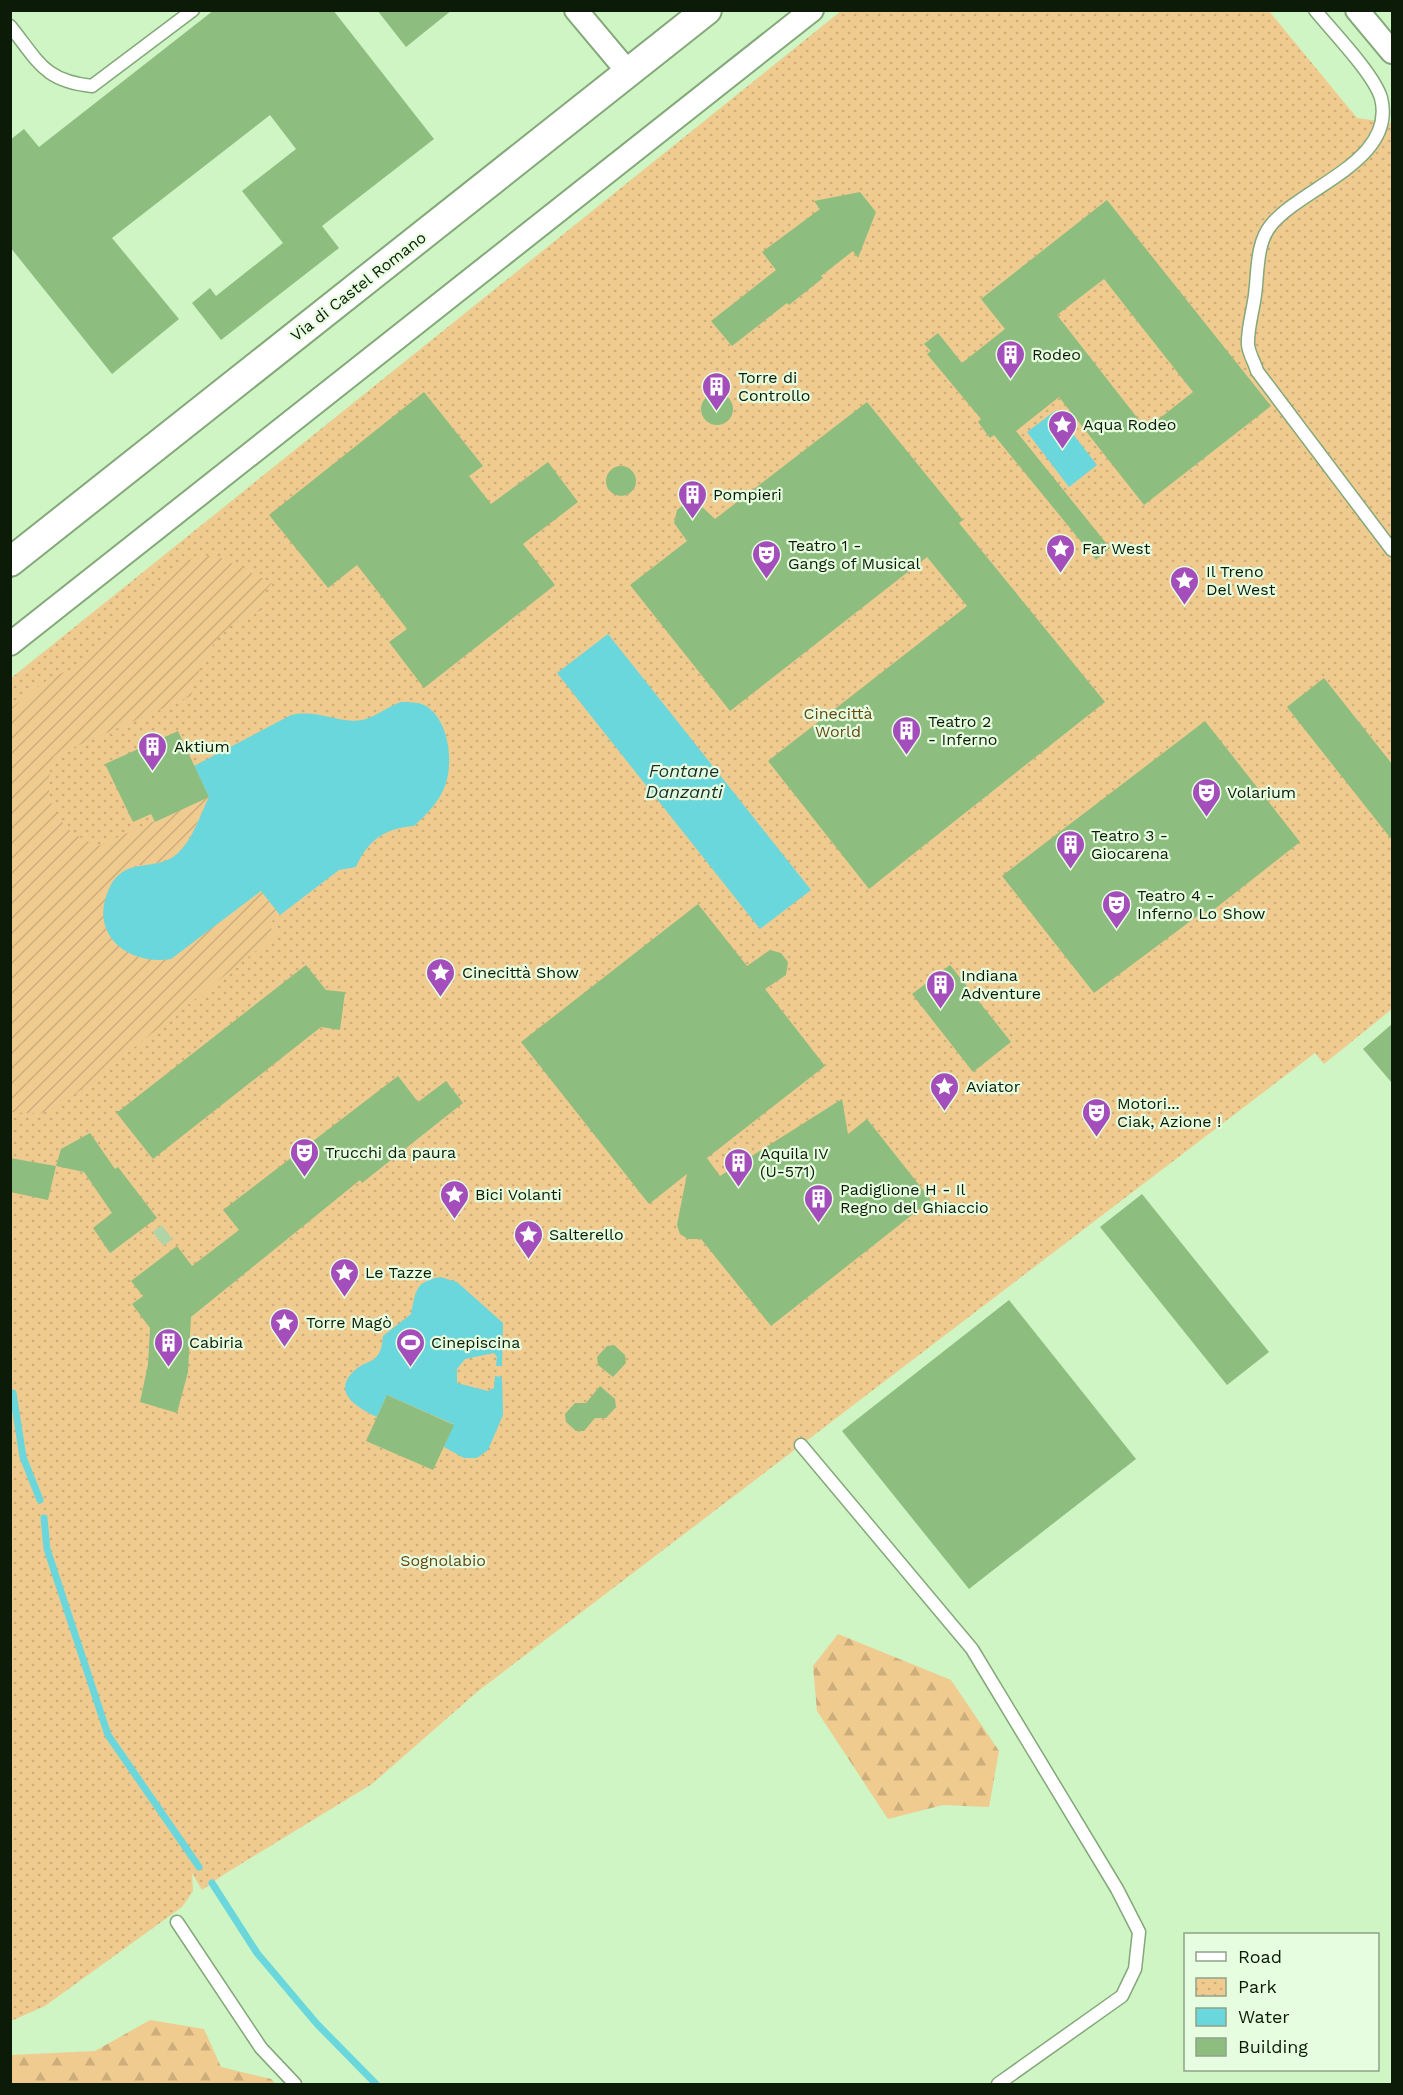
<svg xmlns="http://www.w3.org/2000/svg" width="1403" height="2095" font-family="'Work Sans',sans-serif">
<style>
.forest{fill:url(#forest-firs)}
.park{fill:url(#park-dots)}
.garden{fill:url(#garden-furrows)}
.water{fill:#69d7db}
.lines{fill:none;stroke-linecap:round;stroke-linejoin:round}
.stream{stroke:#69d7db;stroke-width:7}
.building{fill:#8ebe7f;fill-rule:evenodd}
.pedestrian-tunnel{stroke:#b1d4a7;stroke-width:18;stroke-dasharray:18 9;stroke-linecap:butt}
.service-casing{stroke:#84a879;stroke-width:15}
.minor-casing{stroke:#84a879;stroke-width:26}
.tertiary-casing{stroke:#84a879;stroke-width:32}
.service{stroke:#fff;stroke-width:12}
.minor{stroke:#fff;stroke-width:22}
.tertiary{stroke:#fff;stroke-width:28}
.labels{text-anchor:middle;stroke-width:4.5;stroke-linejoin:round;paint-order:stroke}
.street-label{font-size:16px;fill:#0c1a08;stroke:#e6fddf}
.poi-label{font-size:16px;fill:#0c1a08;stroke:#e6fddf;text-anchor:start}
.park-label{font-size:16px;fill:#654813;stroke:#e6fddf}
.water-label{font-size:18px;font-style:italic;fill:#1a2e2f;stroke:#e6fddf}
</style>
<defs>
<pattern id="forest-firs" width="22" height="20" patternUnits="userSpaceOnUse" patternTransform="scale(1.5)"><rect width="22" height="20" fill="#f0cb90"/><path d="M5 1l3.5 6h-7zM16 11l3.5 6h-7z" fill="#cdae7b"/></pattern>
<pattern id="park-dots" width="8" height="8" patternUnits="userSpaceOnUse" patternTransform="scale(1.5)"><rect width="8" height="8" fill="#f0cb90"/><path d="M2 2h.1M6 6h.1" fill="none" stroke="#cdae7b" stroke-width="1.8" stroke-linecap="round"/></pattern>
<pattern id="garden-furrows" width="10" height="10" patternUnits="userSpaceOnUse" patternTransform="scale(1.5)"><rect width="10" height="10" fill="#f0cb90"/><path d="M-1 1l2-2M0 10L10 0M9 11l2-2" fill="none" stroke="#cdae7b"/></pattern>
</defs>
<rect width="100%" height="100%" fill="#cef5c3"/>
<g class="forest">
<path d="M838 1634 951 1680 999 1751 989 1807 943 1805 888 1819 817 1711 813 1666Z"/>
<path d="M150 2020 204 2029 221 2067 271 2079 276 2084H11V2055L95 2051Z"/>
</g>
<path class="park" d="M841 11H1269L1357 118 1392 123V1009L1324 1064 1315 1053 477 1692 372 1784 223 1875 202 1890 192 1873 193 1891 182 1907 45 2006 11 2021 10 679Z"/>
<path class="garden" d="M200 555 219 557 272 583 264 592 260 611C217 625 203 655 191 696L54 756C40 801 55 829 98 846L209 797C190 835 185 867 134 865L171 959 261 890 280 915 268 924 276 935 59 1107 39 1114 11 1112V708L51 677 75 668 96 652 124 616 182 564Z"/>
<g class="water">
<path d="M1055 411 1097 465 1069 487 1027 432Z"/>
<path d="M608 634 811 890 760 929 557 673Z"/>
<path d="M401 702C409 702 417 702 424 705 449 718 454 762 445 786 439 802 427 814 414 826 385 828 368 840 356 867L339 870 280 915 261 891 171 959C128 966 88 934 109 889 125 854 155 874 178 853 193 839 200 815 209 797L194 766 291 715C319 709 337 724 362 720 376 717 387 707 401 702Z"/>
<path d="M440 1277 457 1282 503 1323 502 1366H496L497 1357 494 1353 465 1359 457 1369V1383L488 1391 494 1388 495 1376 502 1377 503 1415 488 1450 477 1458H464L444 1447 453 1424 387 1395 377 1417C360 1409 332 1394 352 1373 367 1357 381 1367 383 1336L411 1314C416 1292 414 1282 440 1277Z"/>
</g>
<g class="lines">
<g class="stream">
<path d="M13 1393 23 1457 40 1500"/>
<path d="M44 1518 47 1549 108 1735 199 1867"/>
<path d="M212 1883 257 1953 317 2024 376 2084"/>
</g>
</g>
<g class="building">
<path d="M214 10H333L434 139 322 226 339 248 221 340 192 303 210 288 216 296 283 243 242 191 296 149 270 115 112 238 179 319 112 374 10 247V140L24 129 39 147Z"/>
<path d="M377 10H452L406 47Z"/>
<path d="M860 192 876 212 858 258 853 251 821 276 823 278 789 305 787 303 732 346 711 321 776 270 762 252 820 209 814 201Z"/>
<path d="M1107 200 1271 406 1144 505 1059 397 1016 431 1110 548 1096 560 994 435 990 438 978 422 981 419 927 354 931 351 924 344 938 333 962 363 1005 329 981 299ZM1104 279 1193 392 1146 429 1057 315Z"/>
<path d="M424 392 483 466 469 476 491 504 548 462 578 502 523 544 555 585 424 688 389 642 407 629 357 565 328 588 269 515Z"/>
<circle cx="717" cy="409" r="16"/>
<path d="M867 402 963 520 959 523 1105 702 869 889 768 761 967 606 927 557 730 711 630 585 687 541 674 523 677 510 682 506 694 503 701 506 715 519Z"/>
<circle cx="621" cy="481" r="15"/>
<path d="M1324 678 1392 764V840L1287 707Z"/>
<path d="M1205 721 1300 842 1207 915 1204 911 1094 993 1002 876Z"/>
<path d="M178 731 209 797 155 822 151 814 133 822 105 764Z"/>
<path d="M698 904 747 966 770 950 781 953 788 962 786 975 765 989 825 1066 707 1158 720 1176 842 1099 848 1134 867 1119 931 1200 771 1326 701 1239H688L680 1234 677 1225 687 1174 649 1204 521 1042Z"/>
<path d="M306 965 326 990 345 992 340 1030 321 1027 153 1159 115 1111H119Z"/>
<path d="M950 965 1011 1042 973 1072 912 994Z"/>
<path d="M1392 1024V1083L1363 1049Z"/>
<path d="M398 1076 418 1102 446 1081 463 1103 362 1183 360 1180 191 1317 188 1372 177 1413 140 1402 148 1364 150 1328 132 1304 143 1296 131 1281 177 1246 192 1266 239 1230 223 1210Z"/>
<path d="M90 1133 115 1169 118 1167 157 1218 110 1253 93 1228 112 1213 84 1172 56 1166 61 1149Z"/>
<path d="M10 1158 56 1166 48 1200 10 1192Z"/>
<path d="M1142 1194 1269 1352 1227 1385 1100 1227Z"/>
<path d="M1009 1300 1136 1459 969 1589 842 1431Z"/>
<path d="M614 1345 625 1355 626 1363 613 1377 598 1365 597 1357 607 1346Z"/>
<path d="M600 1386 615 1399 616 1407 606 1418H595L584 1431H576L566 1422 565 1414 575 1403H586Z"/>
<path d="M387 1395 454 1425 433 1470 366 1441Z"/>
</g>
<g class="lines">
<path class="pedestrian-tunnel" d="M158 1239 167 1232"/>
<defs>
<g id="service">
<path d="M1315 10C1332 31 1374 74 1381 98 1397 161 1303 186 1271 225 1256 243 1258 273 1255 295 1253 311 1247 330 1248 345 1249 354 1255 363 1257 371L1392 550"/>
<path d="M10 26C39 62 44 81 92 86L193 10"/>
<path d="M801 1445 972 1649 1117 1889 1139 1932 1135 1969 1122 1996 998 2084"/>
<path d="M177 1922 261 2048 295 2084"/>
</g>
<g id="minor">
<path d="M576 10 628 72"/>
<path d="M1357 10 1392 52"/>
<path d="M10 644 812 10"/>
</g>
<path id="tertiary" d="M10 562 707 10"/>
</defs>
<use href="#service" class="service-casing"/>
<use href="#minor" class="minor-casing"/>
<use href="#tertiary" class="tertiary-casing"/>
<use href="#service" class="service"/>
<use href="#minor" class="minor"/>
<use href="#tertiary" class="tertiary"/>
</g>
<defs>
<symbol id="building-pin" viewBox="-11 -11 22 30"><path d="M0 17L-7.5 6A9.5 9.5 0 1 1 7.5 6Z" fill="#a44ebc" stroke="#e6fddf"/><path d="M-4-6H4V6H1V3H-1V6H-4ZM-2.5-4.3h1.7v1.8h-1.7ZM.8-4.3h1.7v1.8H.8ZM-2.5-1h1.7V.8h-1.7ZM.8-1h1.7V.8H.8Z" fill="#fff"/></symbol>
<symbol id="sight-pin" viewBox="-11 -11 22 30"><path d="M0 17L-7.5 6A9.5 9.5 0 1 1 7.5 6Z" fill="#a44ebc" stroke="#e6fddf"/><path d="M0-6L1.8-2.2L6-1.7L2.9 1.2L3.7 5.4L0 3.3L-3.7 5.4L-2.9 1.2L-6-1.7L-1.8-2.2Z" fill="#fff"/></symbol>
<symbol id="theatre-pin" viewBox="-11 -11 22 30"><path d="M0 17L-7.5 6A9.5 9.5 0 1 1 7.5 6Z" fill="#a44ebc" stroke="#e6fddf"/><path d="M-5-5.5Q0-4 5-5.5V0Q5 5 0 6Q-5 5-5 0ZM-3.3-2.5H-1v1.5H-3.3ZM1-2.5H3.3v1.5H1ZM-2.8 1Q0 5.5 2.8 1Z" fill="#fff"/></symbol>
<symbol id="stadium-pin" viewBox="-11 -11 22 30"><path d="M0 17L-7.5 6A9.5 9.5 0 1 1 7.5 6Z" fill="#a44ebc" stroke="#e6fddf"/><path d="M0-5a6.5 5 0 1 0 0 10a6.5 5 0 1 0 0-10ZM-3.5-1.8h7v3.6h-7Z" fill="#fff"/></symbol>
</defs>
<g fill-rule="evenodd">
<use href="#building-pin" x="994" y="338" width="33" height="45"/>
<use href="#building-pin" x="700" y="370" width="33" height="45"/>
<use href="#sight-pin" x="1046" y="408" width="33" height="45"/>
<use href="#building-pin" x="676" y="478" width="33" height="45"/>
<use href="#sight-pin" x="1044" y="532" width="33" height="45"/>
<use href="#theatre-pin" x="750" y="538" width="33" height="45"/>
<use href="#sight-pin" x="1168" y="564" width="33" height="45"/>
<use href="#building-pin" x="890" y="714" width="33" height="45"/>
<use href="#building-pin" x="136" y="730" width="33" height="45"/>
<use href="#theatre-pin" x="1190" y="776" width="33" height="45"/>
<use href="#building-pin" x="1054" y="828" width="33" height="45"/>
<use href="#theatre-pin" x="1100" y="888" width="33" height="45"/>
<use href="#sight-pin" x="424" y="956" width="33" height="45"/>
<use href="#building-pin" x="924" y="968" width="33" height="45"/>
<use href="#sight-pin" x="928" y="1070" width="33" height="45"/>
<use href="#theatre-pin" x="1080" y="1096" width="33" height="45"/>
<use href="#theatre-pin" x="288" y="1136" width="33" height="45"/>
<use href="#building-pin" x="722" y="1146" width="33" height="45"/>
<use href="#sight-pin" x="438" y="1178" width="33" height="45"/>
<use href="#building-pin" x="802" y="1182" width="33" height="45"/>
<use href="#sight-pin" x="512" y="1218" width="33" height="45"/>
<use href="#sight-pin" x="328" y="1256" width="33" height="45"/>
<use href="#sight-pin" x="268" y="1306" width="33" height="45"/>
<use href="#building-pin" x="152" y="1326" width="33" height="45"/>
<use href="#stadium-pin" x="394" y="1326" width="33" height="45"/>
</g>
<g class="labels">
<g class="street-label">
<text transform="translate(358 286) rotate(-38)" y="6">Via di Castel Romano</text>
</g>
<g class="poi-label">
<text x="1032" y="360">Rodeo</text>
<text x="738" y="383">Torre di<tspan x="738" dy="18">Controllo</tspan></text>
<text x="1083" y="430">Aqua Rodeo</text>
<text x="713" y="500">Pompieri</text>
<text x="788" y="551">Teatro 1 -<tspan x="788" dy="18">Gangs of Musical</tspan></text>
<text x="1082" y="554">Far West</text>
<text x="1206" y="577">Il Treno<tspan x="1206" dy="18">Del West</tspan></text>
<text x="928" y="727">Teatro 2<tspan x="928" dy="18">- Inferno</tspan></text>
<text x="174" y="752">Aktium</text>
<text x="1227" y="798">Volarium</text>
<text x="1091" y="841">Teatro 3 -<tspan x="1091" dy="18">Giocarena</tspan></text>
<text x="1137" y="901">Teatro 4 -<tspan x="1137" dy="18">Inferno Lo Show</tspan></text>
<text x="462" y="978">Cinecittà Show</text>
<text x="961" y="981">Indiana<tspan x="961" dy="18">Adventure</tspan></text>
<text x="966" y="1092">Aviator</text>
<text x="1117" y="1109">Motori...<tspan x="1117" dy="18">Ciak, Azione !</tspan></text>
<text x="325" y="1158">Trucchi da paura</text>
<text x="760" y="1159">Aquila IV<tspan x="760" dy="18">(U-571)</tspan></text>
<text x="840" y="1195">Padiglione H - Il<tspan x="840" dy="18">Regno del Ghiaccio</tspan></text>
<text x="475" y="1200">Bici Volanti</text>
<text x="549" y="1240">Salterello</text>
<text x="365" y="1278">Le Tazze</text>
<text x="306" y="1328">Torre Magò</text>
<text x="189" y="1348">Cabiria</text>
<text x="431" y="1348">Cinepiscina</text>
</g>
<g class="park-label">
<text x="838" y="719">Cinecittà<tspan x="838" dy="18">World</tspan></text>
<text x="443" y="1566">Sognolabio</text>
</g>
<g class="water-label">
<text x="684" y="777">Fontane<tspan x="684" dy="21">Danzanti</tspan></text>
</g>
</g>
<rect width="1403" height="2095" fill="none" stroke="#0c1a08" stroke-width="24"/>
<rect x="1184" y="1933" width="195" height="138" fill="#e6fddf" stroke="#8fa289" stroke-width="1.5"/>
<rect x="1196" y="1952" width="30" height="9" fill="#ffffff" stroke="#8fa289" stroke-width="1.5"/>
<text x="1238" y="1963" font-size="18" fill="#0c1a08">Road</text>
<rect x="1196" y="1978" width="30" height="18" fill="url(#park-dots)" stroke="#8fa289" stroke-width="1.5"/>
<text x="1238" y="1993" font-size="18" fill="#0c1a08">Park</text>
<rect x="1196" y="2008" width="30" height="18" fill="#69d7db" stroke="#8fa289" stroke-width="1.5"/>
<text x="1238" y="2023" font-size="18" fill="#0c1a08">Water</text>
<rect x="1196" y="2038" width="30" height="18" fill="#8ebe7f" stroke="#8fa289" stroke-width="1.5"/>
<text x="1238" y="2053" font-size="18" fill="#0c1a08">Building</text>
</svg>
